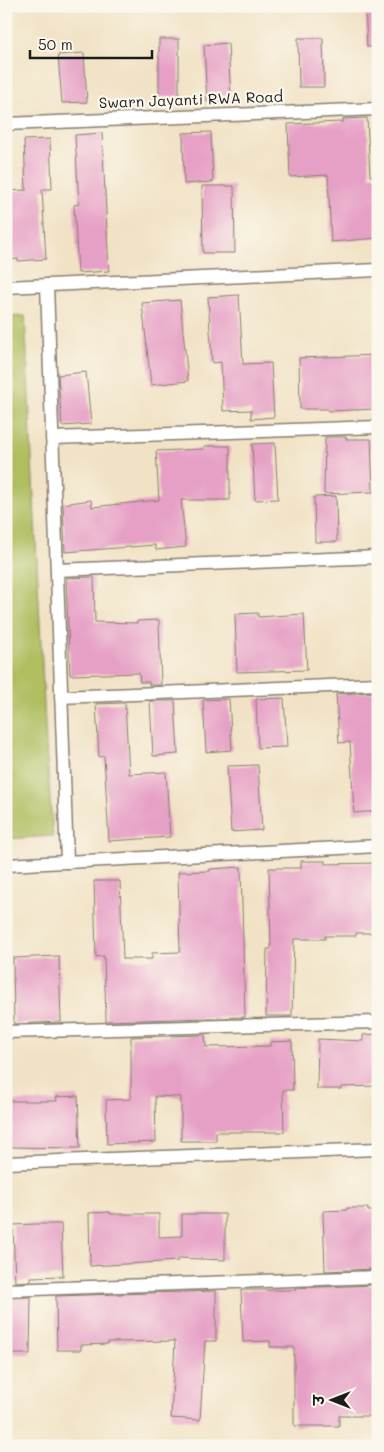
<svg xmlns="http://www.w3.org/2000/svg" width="384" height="1452" font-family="Mali,'Playpen Sans Deva',sans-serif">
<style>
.green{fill:#b0be60;stroke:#666d3e}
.building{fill:#e69fc5}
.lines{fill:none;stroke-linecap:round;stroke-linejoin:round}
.street-casing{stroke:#867f70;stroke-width:15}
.street{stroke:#fff;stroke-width:12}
.labels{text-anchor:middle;stroke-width:4.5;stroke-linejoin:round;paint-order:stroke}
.street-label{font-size:15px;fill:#1c1c1c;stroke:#fbf7ec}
</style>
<rect width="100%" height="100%" fill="#fbf7ec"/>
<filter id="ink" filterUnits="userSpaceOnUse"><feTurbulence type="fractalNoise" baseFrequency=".02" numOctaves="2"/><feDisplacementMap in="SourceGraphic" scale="10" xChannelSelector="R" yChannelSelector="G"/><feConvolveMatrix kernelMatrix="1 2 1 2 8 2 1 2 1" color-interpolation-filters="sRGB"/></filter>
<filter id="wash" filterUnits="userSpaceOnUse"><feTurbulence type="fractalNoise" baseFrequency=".0096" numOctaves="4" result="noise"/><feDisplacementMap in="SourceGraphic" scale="20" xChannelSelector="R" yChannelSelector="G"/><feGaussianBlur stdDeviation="1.12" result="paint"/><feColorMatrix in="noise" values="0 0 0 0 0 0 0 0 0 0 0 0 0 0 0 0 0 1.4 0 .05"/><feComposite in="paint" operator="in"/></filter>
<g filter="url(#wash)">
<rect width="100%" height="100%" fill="#f1e2c5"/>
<path class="green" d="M25 316 46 746 53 836 6 839V317Z"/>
<g id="blocks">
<g class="building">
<path d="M365 6H378V47H367Z"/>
<path d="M298 38H323L324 87H299Z"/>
<rect x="159" y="39" width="20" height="58"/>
<path d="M228 43 231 101 207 102 204 45Z"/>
<path d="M84 53 87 102 62 103 58 55Z"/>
<path d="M367 118 370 176H378V238L331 242 328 175 290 177 288 124 343 122V119Z"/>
<path d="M211 132 213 182 184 184 183 133Z"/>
<path d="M102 133 109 271 78 273 74 205 79 204 75 135Z"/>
<path d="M50 139 52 189H42L46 259 18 261V259L6 260V191L26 190 24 140Z"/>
<path d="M202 186H234L235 253H203Z"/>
<path d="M239 295 243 364 271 363 274 417 251 419V410L223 411 221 362 212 363 208 297Z"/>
<path d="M180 300 188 381 151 385 142 303Z"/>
<path d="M378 355V409L328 411V409H300L299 358Z"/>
<path d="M86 372 91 424 62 426 58 375Z"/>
<path d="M325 437H346V439H371L373 492 324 494Z"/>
<path d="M275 443 278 499 255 500 252 444Z"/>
<path d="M204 446H230V500H181L186 547 156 550 155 545 65 552 63 504 91 500 92 507 159 500 156 451 204 449Z"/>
<path d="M336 496 337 542H315L314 497Z"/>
<path d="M94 577 95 622 137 623V621L159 620 161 685H149V682H140L139 673 70 675 66 578Z"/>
<path d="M258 613V617L304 614 307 670 237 672 235 614Z"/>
<path d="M378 692V740L374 741 378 811 354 813 350 742 339 743 336 694Z"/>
<path d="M284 698 287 747 258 748 256 699Z"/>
<path d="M229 699 232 750 206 752 203 700Z"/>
<path d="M150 701H175L178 754 153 756Z"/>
<path d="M125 703 129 774 166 772 170 837 109 841 104 756 99 757 96 704Z"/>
<path d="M258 765 262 830 231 832 227 766Z"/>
<path d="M301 861H325V864L378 863V933H356V936H325V939H294L292 1016H266L267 949H271L269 868H301Z"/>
<path d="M241 867 245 1017 106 1021 104 956 96 957 94 881H120L123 959H152V953L180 952 178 872 210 871V869Z"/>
<path d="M59 956 61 1022 14 1024 13 958Z"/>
<path d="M378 1034V1086L341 1087V1089H317L318 1039 363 1041V1035Z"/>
<path d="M205 1035 206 1047 270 1046V1042L292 1041 293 1090H283L284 1132H216V1141H181V1097L155 1096 156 1142 107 1144 106 1100 131 1099V1037Z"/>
<path d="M78 1096 80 1148 6 1147V1101H57L56 1097Z"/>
<path d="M347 1208H368V1211H378V1262H375V1269L325 1271 323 1211 347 1210Z"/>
<path d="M110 1212V1214H159V1237L182 1236V1214H225V1260L178 1258V1261L90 1266 89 1213Z"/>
<path d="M35 1224H61L63 1276 31 1277V1281L15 1282 13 1225Z"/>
<path d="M375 1285 378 1348V1416H339V1426H294V1347H270V1341L243 1342 241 1290H296L295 1288Z"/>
<path d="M216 1291V1341H205L200 1420 171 1418 175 1341 108 1342V1344L81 1345V1350H57L56 1296Z"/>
<path d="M31 1297 30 1354H6V1298Z"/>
</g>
</g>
</g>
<g filter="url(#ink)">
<use href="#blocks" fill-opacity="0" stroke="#867f70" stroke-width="1"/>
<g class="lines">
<defs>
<g id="street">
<path d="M6 124 378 109"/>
<path d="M47 285 67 862"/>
<path d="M6 287 378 270"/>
<path d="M52 438 378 427"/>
<path d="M57 570 378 557"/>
<path d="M61 697 378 684"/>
<path d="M6 865 378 846"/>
<path d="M6 1032 378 1022"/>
<path d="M6 1163 378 1149"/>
<path d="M6 1290 378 1277"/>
</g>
</defs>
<use href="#street" class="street-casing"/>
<use href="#street" class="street"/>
</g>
</g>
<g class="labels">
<g class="street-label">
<text transform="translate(191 100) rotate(-2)" y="5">Swarn Jayanti RWA Road</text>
</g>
</g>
<rect width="384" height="1452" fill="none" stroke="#fbf7ec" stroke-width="25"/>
<g transform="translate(332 1400) rotate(270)" stroke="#fbf7ec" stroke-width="4" paint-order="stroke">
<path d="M0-4L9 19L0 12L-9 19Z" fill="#1c1c1c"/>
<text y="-8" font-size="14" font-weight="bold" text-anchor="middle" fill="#1c1c1c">उ</text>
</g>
<path d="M30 50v8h122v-8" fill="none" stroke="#1c1c1c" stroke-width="2.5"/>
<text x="38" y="50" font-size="15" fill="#1c1c1c" stroke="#fbf7ec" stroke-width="4" paint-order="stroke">50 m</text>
</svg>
